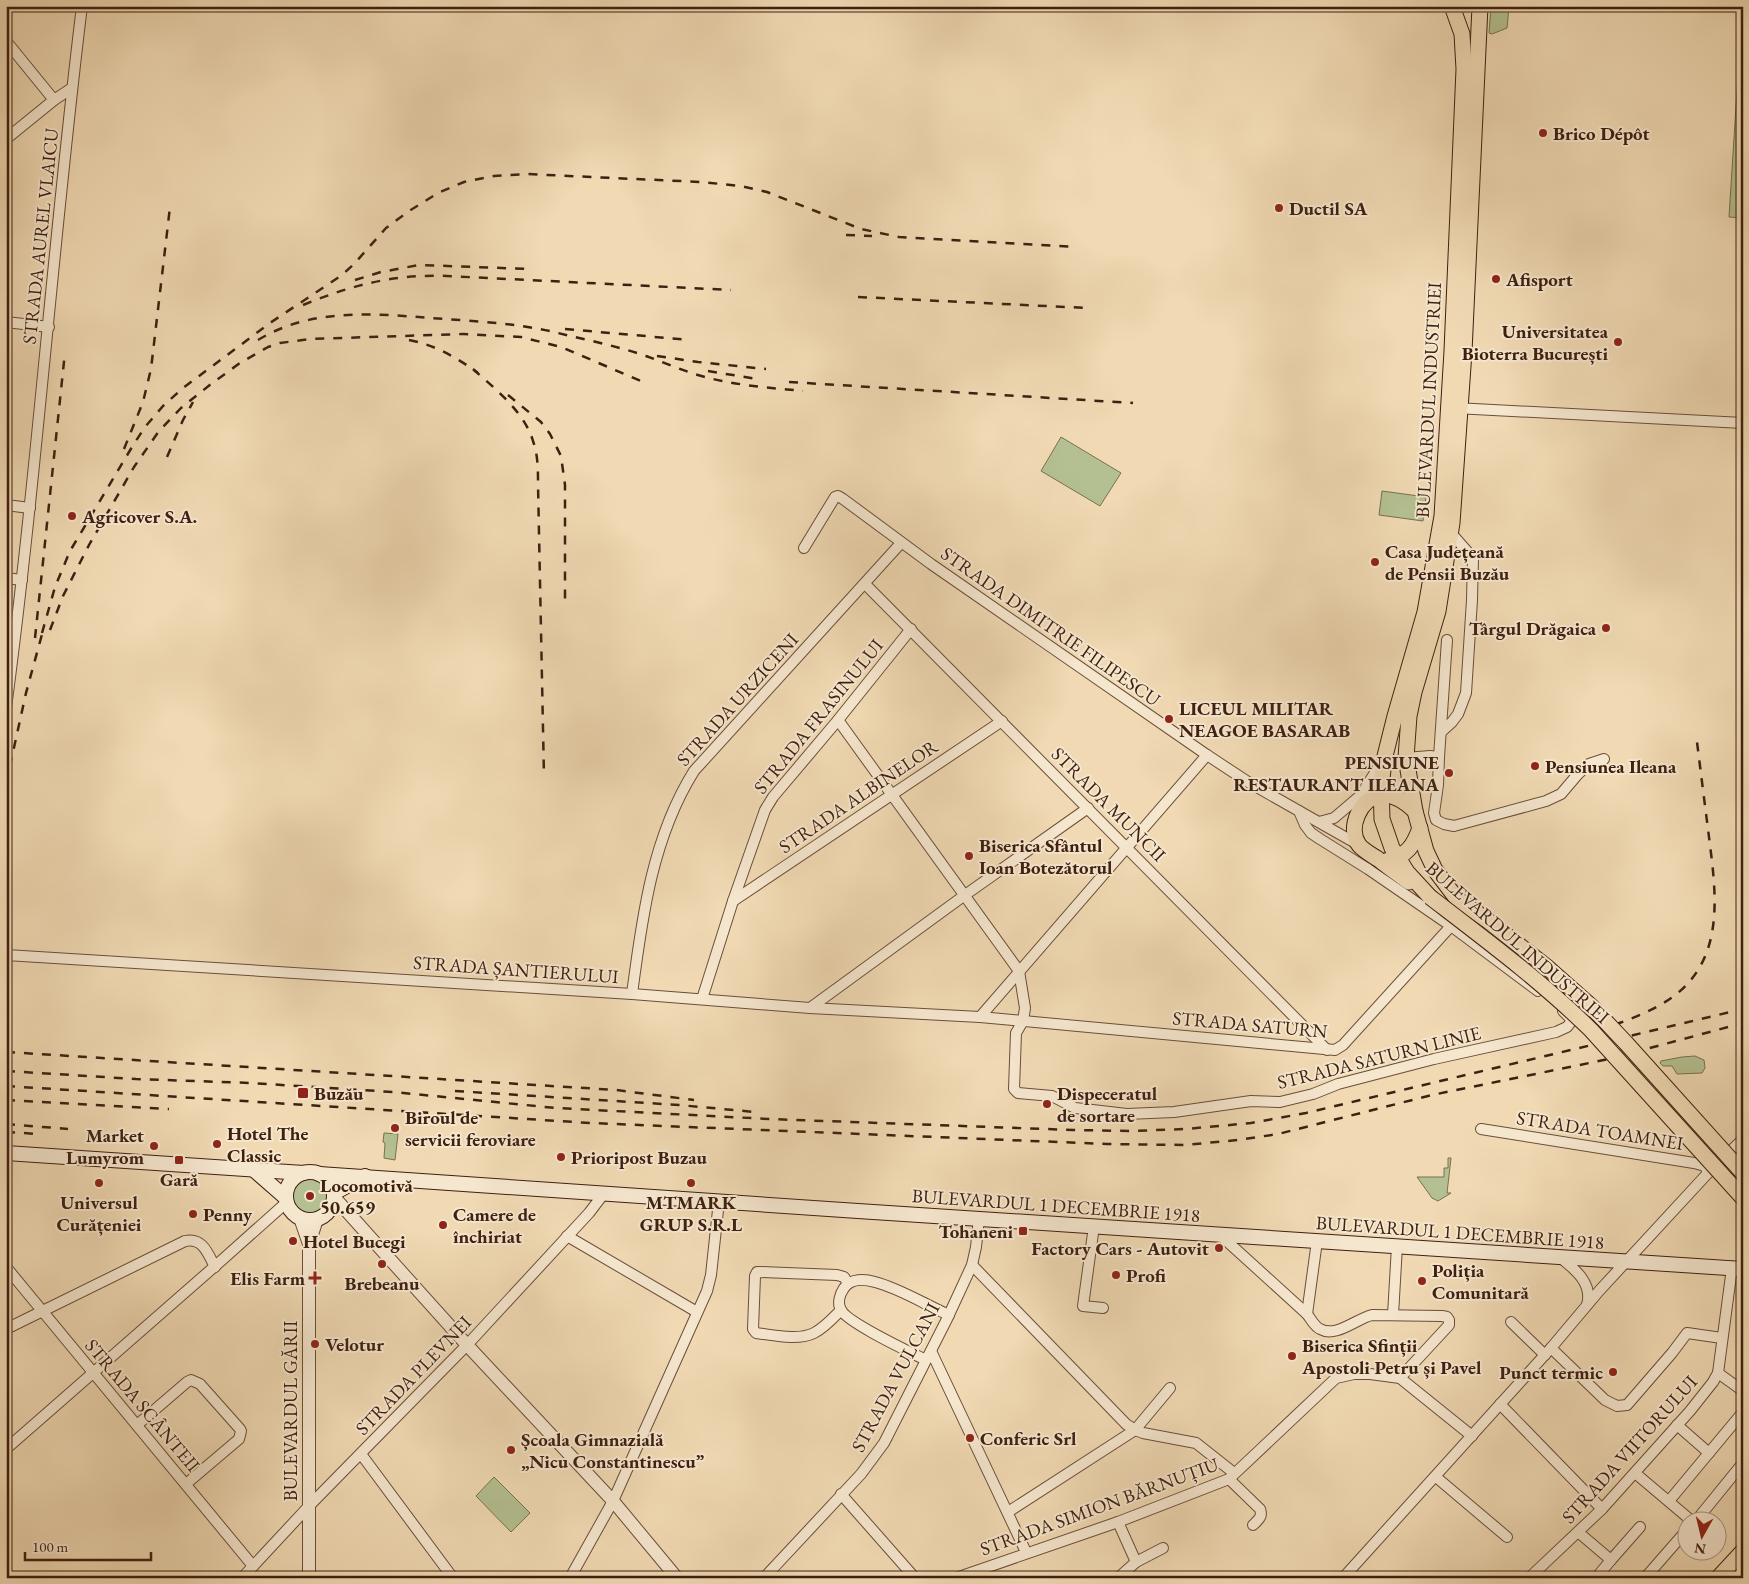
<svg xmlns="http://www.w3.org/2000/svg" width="1749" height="1584" font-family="'EB Garamond',serif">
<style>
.green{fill:#b4c091;stroke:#797051}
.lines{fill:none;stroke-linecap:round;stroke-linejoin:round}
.minor-casing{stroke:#6a4e3a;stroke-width:12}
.tertiary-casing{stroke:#6a4e3a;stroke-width:14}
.secondary-casing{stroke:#3e2011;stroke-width:16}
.primary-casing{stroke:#3e2011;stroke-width:17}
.minor{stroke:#f5e6ce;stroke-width:10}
.tertiary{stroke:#f5e6ce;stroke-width:12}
.secondary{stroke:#f5e6ce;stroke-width:14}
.primary{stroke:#f0d9b3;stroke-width:15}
.rail{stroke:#3e2011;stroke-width:2.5;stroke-dasharray:9 9;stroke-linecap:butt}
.primary-bridge-casing{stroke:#3e2011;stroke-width:17;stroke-linecap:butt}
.primary-bridge{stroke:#f0d9b3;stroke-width:15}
.poi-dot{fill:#8f2418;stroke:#f5e6ce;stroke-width:2}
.labels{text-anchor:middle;stroke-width:4;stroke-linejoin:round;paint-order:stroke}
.poi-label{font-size:19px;font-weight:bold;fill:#3e2011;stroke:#f5e6ce;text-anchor:start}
.street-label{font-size:19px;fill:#3e2011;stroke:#f5e6ce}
</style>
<rect width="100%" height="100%" fill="#f0d9b3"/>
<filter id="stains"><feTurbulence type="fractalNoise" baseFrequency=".004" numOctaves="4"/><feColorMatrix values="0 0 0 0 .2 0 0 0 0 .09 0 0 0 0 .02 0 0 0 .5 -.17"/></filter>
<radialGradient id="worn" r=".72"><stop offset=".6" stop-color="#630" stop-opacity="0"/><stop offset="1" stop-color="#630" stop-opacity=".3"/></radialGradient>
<g class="green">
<path d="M1491 6H1509L1507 28 1492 34 1489 33Z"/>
<path d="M1738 75 1743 76V218L1729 217Z"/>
<path d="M1061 437 1121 473 1100 506 1041 471Z"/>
<path d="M1382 491 1426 497 1423 521 1379 515Z"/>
<path d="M1695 1056 1704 1060 1705 1068 1702 1073 1677 1074 1672 1066H1663L1660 1063 1661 1061 1682 1057Z"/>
<path d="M384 1133 398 1134 395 1160 384 1158 385 1143 383 1142Z"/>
<path d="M1448 1158H1451L1447 1193H1451L1438 1201 1432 1198 1417 1177H1444V1168H1448Z"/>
<circle cx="310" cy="1196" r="18"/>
<path d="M494 1477 530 1513 511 1532 476 1496Z"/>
</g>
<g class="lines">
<defs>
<g id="minor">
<path d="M6 41 54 100"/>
<path d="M6 139 54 100 72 88"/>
<path d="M6 322 49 327"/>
<path d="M1455 408 1743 423"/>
<path d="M6 505 30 508"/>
<path d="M804 548 835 497 838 496 843 499 931 564 1207 755 1248 782 1299 811 1305 825 1311 833 1320 839 1368 869 1451 926 1538 991"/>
<path d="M6 578 22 580"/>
<path d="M865 584 1327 1050"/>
<path d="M6 708C37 475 53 240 82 6"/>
<path d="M838 720 1019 971 1025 1008 1023 1021 1016 1033 1014 1089 1018 1093 1052 1096 1075 1108 1127 1114 1174 1112 1251 1101 1280 1102 1313 1094 1338 1084 1434 1059 1556 1032 1567 1027 1571 1022V1019L1563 1011"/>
<path d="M1441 732 1452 722 1458 714 1466 693 1472 600 1473 558 1451 533"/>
<path d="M1439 757 1447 640"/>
<path d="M1406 758 1430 756 1439 757 1438 785 1434 813 1436 820 1444 824 1454 826 1546 801 1561 794 1578 774 1589 764 1604 759"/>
<path d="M1299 811 1359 845"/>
<path d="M1319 822 1334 818 1361 795 1381 763"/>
<path d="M733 901 1002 721"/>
<path d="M6 955 632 994 810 1008 980 1017 1335 1050 1343 1045 1451 926"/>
<path d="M632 994C642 918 652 838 694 771L901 543"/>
<path d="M702 999 733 901 765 810 773 797 838 720 911 629"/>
<path d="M810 1008 965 895 1088 808"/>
<path d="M980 1017 1207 755"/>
<path d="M1481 1129 1694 1163 1705 1166 1708 1173"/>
<path d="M1094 1226 1083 1306 1103 1308"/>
<path d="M1219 1234 1307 1314C1311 1319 1314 1326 1320 1329 1336 1338 1356 1319 1372 1315L1442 1316 1447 1317 1449 1320V1325L1400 1378"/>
<path d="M567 1236 697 1312"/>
<path d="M1561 1258C1576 1270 1593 1284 1587 1305"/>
<path d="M972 1265 1126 1424 1135 1430 1143 1433 1196 1443 1234 1473"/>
<path d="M6 1267 253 1566"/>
<path d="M841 1310C833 1318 824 1328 814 1333 798 1341 773 1335 756 1333L753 1329 755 1276 757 1272H760L837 1275 844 1277 848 1283"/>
<path d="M1307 1314 1317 1241"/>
<path d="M1393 1315 1397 1246"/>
<path d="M1511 1322 1545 1355"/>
<path d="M6 1329 185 1241C203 1237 208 1254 215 1267"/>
<path d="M1551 1348 1605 1400 1617 1406 1627 1405 1672 1353 1687 1333 1722 1338"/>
<path d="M931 1351 1026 1552"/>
<path d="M926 1360C910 1352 848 1323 841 1310 837 1303 840 1294 844 1288 851 1278 865 1279 875 1282 899 1288 926 1305 949 1315"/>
<path d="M1718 1373 1743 1391"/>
<path d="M1500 1404 1602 1509"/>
<path d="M137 1425 187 1382 191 1380 200 1384 240 1429 241 1431 239 1439 186 1484"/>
<path d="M1677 1425 1709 1453"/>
<path d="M6 1449 222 1260 287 1202"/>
<path d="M361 1454 453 1578"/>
<path d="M1635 1473 1693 1522"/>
<path d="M1436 1477 1507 1537"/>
<path d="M1229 1479 1260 1509C1263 1517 1258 1520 1253 1525"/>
<path d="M841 1494 915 1578"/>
<path d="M1669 1501 1743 1412"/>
<path d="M1008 1512 1135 1430 1170 1388"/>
<path d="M1118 1522 1136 1562 1118 1578"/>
<path d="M1695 1522 1743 1463"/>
<path d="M1578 1532 1611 1560 1596 1578"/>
<path d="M1611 1560 1640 1527"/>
<path d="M1136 1562 1163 1548"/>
<path d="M242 1578 309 1506 467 1345 589 1213 605 1192"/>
<path d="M570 1578 613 1501 707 1291 711 1275 719 1201"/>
<path d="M764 1578 861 1474 884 1443 947 1319 972 1265 976 1247 979 1218"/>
<path d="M956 1578 1118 1522 1229 1479 1336 1378 1354 1374H1370L1400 1378 1472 1436"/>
<path d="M1343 1578 1551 1348 1599 1291 1708 1173 1743 1139"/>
<path d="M1529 1578 1602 1509 1690 1411 1713 1382 1718 1373 1732 1268"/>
<path d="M1645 1578 1686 1531"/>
</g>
<g id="tertiary">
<path d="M334 1197 467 1345 613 1501 677 1578"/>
<path d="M300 1218 309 1244V1578"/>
<path d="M309 1244 317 1219"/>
</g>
<g id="secondary">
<path d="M6 1153 304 1173"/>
<path d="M254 1170 286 1198"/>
<circle cx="310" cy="1196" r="24"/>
<path d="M319 1174 858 1211 1743 1269"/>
<path d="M334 1193 365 1176"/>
</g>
<g id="primary">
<path d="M1480 6 1464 352 1452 523 1438 611 1414 692 1409 716 1406 758 1415 811 1426 851 1435 870 1457 899 1487 920"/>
<path d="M1388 860C1407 856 1414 845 1420 828"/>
<path d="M1409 882C1399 875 1388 867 1378 859 1372 855 1364 851 1359 845 1347 828 1360 798 1381 795 1395 794 1406 802 1415 811"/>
<path d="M1430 897 1407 872 1392 848 1382 819 1381 785 1385 756 1395 716 1425 612 1442 516 1452 351 1464 69 1462 34 1452 6"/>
<path d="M1718 1578 1743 1551"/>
<path d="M1739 1578 1743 1574"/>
</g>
</defs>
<use href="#minor" class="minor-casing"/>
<use href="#tertiary" class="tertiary-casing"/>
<use href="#secondary" class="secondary-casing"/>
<use href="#primary" class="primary-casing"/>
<use href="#minor" class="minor"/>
<use href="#tertiary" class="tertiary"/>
<use href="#secondary" class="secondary"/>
<use href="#primary" class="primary"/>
<g class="rail">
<path d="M846 235 872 236"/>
<path d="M355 280 381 272 419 265 530 269"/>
<path d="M858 297 1087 308"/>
<path d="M303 305C352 285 394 274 447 276L731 290"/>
<path d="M565 329 690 340"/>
<path d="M258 340C307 310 364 313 419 317 465 321 513 322 558 333 587 340 617 346 646 356 668 364 690 374 713 379 743 386 773 388 803 391"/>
<path d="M409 340C435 345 456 357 478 373"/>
<path d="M657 356 698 362 766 369"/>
<path d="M473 369C495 389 524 411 533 441 538 455 538 469 538 484L544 777"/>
<path d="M708 371 757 379"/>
<path d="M789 382 1133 403"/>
<path d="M508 395 541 422 550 434 561 456 565 485V599"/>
<path d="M124 449 143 402 151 369 170 207"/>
<path d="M167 457 183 420 193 402"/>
<path d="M50 630 63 596 89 545 134 467 159 431 181 408 211 384 240 363 268 347 280 343 310 339 463 334 521 337 561 347 641 381"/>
<path d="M42 633 55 587 70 551 132 447 145 427 163 406 183 388 270 323 342 275 354 264 386 228 409 211 438 193 464 182 494 176 526 174 701 182 741 186 767 192 861 229 899 237 1077 247"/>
<path d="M35 638 65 352"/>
<path d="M6 784 26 693 44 627"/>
<path d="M1598 1031C1624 1021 1651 1013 1674 996 1728 955 1715 887 1708 829 1704 798 1700 766 1696 734"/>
<path d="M6 1052 616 1090 694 1100"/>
<path d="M6 1071 136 1079 251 1083 393 1092 556 1108 769 1119 1073 1130 1131 1131 1186 1129 1251 1123 1306 1113 1743 1009"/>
<path d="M6 1086 590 1123 1107 1144 1185 1145 1238 1140 1278 1134 1432 1095 1609 1059 1743 1023"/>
<path d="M455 1091 679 1105 755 1112"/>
<path d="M6 1100 169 1109"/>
<path d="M6 1124 68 1129"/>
<path d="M6 1132 39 1134"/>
</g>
<defs>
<g id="primary-bridge">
<path d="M1430 897C1486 940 1541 981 1591 1030L1743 1198"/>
<path d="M1487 920 1548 968 1591 1006 1626 1043 1743 1173"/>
</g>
</defs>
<use href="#primary-bridge" class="primary-bridge-casing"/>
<use href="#primary-bridge" class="primary-bridge"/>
</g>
<g class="poi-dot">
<circle cx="1543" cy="133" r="5"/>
<circle cx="1279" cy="208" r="5"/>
<circle cx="1496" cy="279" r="5"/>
<circle cx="1618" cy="342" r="5"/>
<circle cx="72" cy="516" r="5"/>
<circle cx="1375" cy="562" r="5"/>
<circle cx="1606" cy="628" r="5"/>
<circle cx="1169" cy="719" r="5"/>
<circle cx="1535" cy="766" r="5"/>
<circle cx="1449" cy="773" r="5"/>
<circle cx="969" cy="856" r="5"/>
<rect x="297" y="1087" width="12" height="12" rx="2.5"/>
<circle cx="1047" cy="1104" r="5"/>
<circle cx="395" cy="1128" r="5"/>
<circle cx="217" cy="1144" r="5"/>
<circle cx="154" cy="1146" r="5"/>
<circle cx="561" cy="1157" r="5"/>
<rect x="174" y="1155" width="10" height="10" rx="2.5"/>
<circle cx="99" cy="1183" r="5"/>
<circle cx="691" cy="1183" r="5"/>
<circle cx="310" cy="1196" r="5"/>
<circle cx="193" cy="1214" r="5"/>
<circle cx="443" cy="1225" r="5"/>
<rect x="1018" y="1226" width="10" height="10" rx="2.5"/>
<circle cx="293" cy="1241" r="5"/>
<circle cx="1219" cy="1248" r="5"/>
<circle cx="382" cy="1264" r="5"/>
<circle cx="1116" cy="1275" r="5"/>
<path d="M312.5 1270.5h5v5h5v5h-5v5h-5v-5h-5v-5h5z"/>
<circle cx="1422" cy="1281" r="5"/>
<circle cx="315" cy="1344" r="5"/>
<circle cx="1292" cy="1356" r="5"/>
<circle cx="1613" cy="1372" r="5"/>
<circle cx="970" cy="1438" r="5"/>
<circle cx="511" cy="1450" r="5"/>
</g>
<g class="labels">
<g class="poi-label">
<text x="1553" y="140">Brico Dépôt</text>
<text x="1289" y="215">Ductil SA</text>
<text x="1506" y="286">Afisport</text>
<text x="1608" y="338" text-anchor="end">Universitatea<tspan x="1608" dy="22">Bioterra București</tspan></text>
<text x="82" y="523">Agricover S.A.</text>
<text x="1385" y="558">Casa Județeană<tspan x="1385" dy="22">de Pensii Buzău</tspan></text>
<text x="1596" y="635" text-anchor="end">Târgul Drăgaica</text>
<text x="1179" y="715">LICEUL MILITAR<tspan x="1179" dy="22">NEAGOE BASARAB</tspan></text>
<text x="1439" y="769" text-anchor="end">PENSIUNE<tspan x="1439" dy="22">RESTAURANT ILEANA</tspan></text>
<text x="1545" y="773">Pensiunea Ileana</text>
<text x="979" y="852">Biserica Sfântul<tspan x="979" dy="22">Ioan Botezătorul</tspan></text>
<text x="314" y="1100">Buzău</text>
<text x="1057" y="1100">Dispeceratul<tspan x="1057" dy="22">de sortare</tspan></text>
<text x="405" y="1124">Biroul de<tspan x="405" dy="22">servicii feroviare</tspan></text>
<text x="227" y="1140">Hotel The<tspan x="227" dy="22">Classic</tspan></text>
<text x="144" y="1142" text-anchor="end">Market<tspan x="144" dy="22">Lumyrom</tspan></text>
<text x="571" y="1164">Prioripost Buzau</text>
<text x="179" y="1186" text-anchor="middle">Gară</text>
<text x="320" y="1192">Locomotivă<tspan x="320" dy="22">50.659</tspan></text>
<text x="99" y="1209" text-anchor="middle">Universul<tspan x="99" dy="22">Curățeniei</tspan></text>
<text x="691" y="1209" text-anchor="middle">MTMARK<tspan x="691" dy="22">GRUP S.R.L</tspan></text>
<text x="203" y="1221">Penny</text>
<text x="453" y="1221">Camere de<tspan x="453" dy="22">închiriat</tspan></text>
<text x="1013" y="1238" text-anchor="end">Tohaneni</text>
<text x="303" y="1248">Hotel Bucegi</text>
<text x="1209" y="1255" text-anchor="end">Factory Cars - Autovit</text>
<text x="1432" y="1277">Poliția<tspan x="1432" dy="22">Comunitară</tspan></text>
<text x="1126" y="1282">Profi</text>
<text x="305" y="1285" text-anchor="end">Elis Farm</text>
<text x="382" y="1290" text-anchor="middle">Brebeanu</text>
<text x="325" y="1351">Velotur</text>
<text x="1302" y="1352">Biserica Sfinții<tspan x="1302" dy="22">Apostoli Petru și Pavel</tspan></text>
<text x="1603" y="1379" text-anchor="end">Punct termic</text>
<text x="980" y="1445">Conferic Srl</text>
<text x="521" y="1446">Școala Gimnazială<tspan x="521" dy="22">„Nicu Constantinescu”</tspan></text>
</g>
<g class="street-label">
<text transform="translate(40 236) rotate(-84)" y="7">STRADA AUREL VLAICU</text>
<text transform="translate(1428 400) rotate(-87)" y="7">BULEVARDUL INDUSTRIEI</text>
<text transform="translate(1051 626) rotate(35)" y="7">STRADA DIMITRIE FILIPESCU</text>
<text transform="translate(737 699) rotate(-48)" y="7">STRADA URZICENI</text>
<text transform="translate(818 716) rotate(-51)" y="7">STRADA FRASINULUI</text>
<text transform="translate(858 796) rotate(-34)" y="7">STRADA ALBINELOR</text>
<text transform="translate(1109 804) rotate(45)" y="7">STRADA MUNCII</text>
<text transform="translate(1518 942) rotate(41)" y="7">BULEVARDUL INDUSTRIEI</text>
<text transform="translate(516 969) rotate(4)" y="7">STRADA ȘANTIERULUI</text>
<text transform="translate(1250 1024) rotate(5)" y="7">STRADA SATURN</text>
<text transform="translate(1379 1057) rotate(-14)" y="7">STRADA SATURN LINIE</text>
<text transform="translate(1600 1130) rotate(9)" y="7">STRADA TOAMNEI</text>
<text transform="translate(1056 1205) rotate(4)" y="7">BULEVARDUL 1 DECEMBRIE 1918</text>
<text transform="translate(1460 1232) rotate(4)" y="7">BULEVARDUL 1 DECEMBRIE 1918</text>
<text transform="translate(413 1375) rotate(-46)" y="7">STRADA PLEVNEI</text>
<text transform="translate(895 1377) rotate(-62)" y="7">STRADA VULCANI</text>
<text transform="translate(143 1405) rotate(50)" y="7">STRADA SCÂNTEII</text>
<text transform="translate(290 1411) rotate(-90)" y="7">BULEVARDUL GĂRII</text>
<text transform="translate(1629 1449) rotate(-48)" y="7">STRADA VIITORULUI</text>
<text transform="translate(1099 1506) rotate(-20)" y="7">STRADA SIMION BĂRNUȚIU</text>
</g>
</g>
<rect width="1749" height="1584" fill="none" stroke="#f0d9b3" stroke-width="25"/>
<rect x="8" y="8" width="1734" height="1569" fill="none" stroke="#3e2011" stroke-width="2.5"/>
<rect x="12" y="12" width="1724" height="1559" fill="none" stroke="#3e2011"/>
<g transform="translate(1702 1536) rotate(188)"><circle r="24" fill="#f5e6ce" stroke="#ac9782"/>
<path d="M0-4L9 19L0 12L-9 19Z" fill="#8f2418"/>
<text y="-8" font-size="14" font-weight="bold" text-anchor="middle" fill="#3e2011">N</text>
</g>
<path d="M25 1552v8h126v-8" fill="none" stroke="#3e2011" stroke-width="2.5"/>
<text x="32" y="1552" font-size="15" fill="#3e2011" stroke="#f5e6ce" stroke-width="4" paint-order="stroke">100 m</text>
<rect width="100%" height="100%" filter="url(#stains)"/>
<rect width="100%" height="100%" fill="url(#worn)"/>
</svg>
